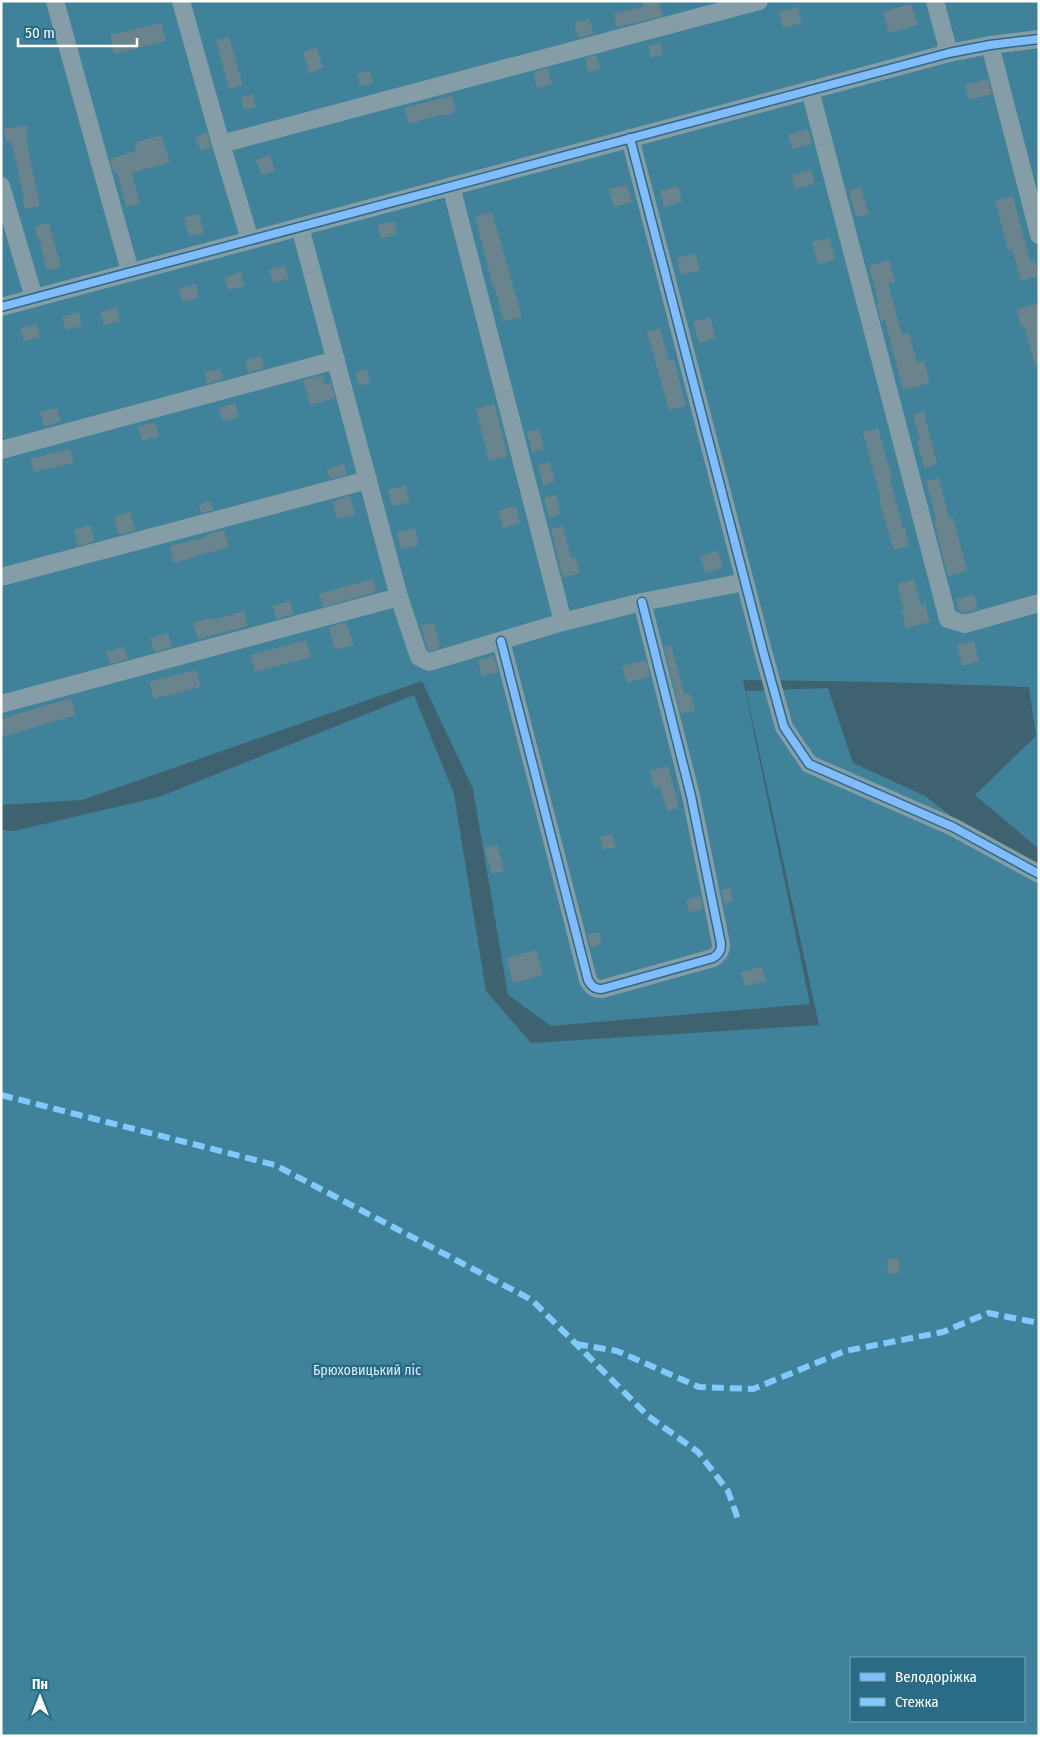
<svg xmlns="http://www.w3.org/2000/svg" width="1040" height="1737" font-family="'Fira Sans Condensed',sans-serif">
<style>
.green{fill:#3f829a;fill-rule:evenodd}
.building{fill:#6a848e}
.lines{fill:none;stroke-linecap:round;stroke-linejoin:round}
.minor{stroke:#859da6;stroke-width:18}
.quiet{stroke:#80caff;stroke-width:6;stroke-dasharray:12 6;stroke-linecap:butt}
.cycleway-casing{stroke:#2a6b85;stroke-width:11}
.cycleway{stroke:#80bcff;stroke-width:8}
.labels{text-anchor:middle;stroke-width:5;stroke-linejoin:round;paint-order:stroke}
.park-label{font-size:14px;fill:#d8eef6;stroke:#2a6b85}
</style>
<rect width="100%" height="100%" fill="#3f6270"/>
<g class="green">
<path d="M1 1H1039V849L975 795 1036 736 1029 687 884 682 743 680 810 1004 551 1026 508 995 473 789 422 681 82 800 1 805Z"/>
<path d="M828 688 853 763 925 796 1039 883V1736H1V830L14 831 159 797 414 695 454 794 486 991 531 1043 819 1025 746 691ZM851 1658H1024V1721H851Z"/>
</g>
<g class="building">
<path d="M642 1H658L663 16 617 27 614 14 644 7Z"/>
<path d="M911 4 918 25 889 33 883 12Z"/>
<path d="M798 7 802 23 783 28 779 12Z"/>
<path d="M589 19 594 34 579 38 574 23Z"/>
<path d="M161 23 166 41 114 54 110 35Z"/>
<path d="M229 37 243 85 229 89 216 40Z"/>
<path d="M660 43 663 55 651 58 648 46Z"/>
<path d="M317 48 323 68 309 73 303 52Z"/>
<path d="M596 55 600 69 588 72 585 58Z"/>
<path d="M548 68 552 84 537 88 533 72Z"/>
<path d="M370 71 373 83 360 86 357 74Z"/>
<path d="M988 79 992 94 969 100 965 85Z"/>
<path d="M253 94 256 107 244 110 241 97Z"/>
<path d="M452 96 456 112 442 116V114L409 124 404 108Z"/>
<path d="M26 125 28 138H26L40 206 25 209 22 197 24 196 11 141H6L4 129Z"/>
<path d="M808 129 812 144 792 149 788 135Z"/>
<path d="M207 132 211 147 201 151 195 137Z"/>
<path d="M161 135 170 162 132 173 140 204 126 207 117 172 114 173 110 159 136 151 134 143Z"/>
<path d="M270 155 275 171 261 175 256 160Z"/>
<path d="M811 170 815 184 795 189 791 175Z"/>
<path d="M627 185 632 202 614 207 609 189Z"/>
<path d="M678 186 682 202 664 207 660 191Z"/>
<path d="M861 187 869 214 856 217 849 191Z"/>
<path d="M1013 196 1030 261 1034 259 1039 275V276L1021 281 1012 249 1008 250 995 200Z"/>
<path d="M492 212 522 317 504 321 494 287H493L475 216Z"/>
<path d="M199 214 204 233 189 236 184 217Z"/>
<path d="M394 221 397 234 381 239 377 225Z"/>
<path d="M49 223 61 267 47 270 39 238 38 239 35 226Z"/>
<path d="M830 238 835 259 818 264 812 242Z"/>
<path d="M695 253 700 270 681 275 677 258Z"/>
<path d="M889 260 895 282 888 283 902 335 909 333 917 363 924 361 930 383 903 390 885 320 881 321 877 304H879L869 266Z"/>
<path d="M285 266 289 279 273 283 269 270Z"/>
<path d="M241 272 245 286 228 290 225 277Z"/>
<path d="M196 284 199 298 183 302 179 288Z"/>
<path d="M1039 303V364L1035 365 1024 326 1021 327 1017 309Z"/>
<path d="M117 307 120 321 104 325 100 312Z"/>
<path d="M79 312 82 326 66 330 62 317Z"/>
<path d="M710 317 716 338 699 343 693 322Z"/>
<path d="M37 324 40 337 24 341 20 328Z"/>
<path d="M660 329 669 361 674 360 686 406 669 410 647 332Z"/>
<path d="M261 356 265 368 248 373 245 360Z"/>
<path d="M220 369 223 379 207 384 204 373Z"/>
<path d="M367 369 370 383 359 386 355 373Z"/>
<path d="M322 375 325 385 331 383 335 398 310 405 303 380Z"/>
<path d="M235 403 239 417 223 421 219 408Z"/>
<path d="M494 404 508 456 489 461 476 409Z"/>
<path d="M57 408 61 421 44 426 40 412Z"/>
<path d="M924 411 937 464 924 468 917 441 920 440 913 415Z"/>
<path d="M155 422 159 436 142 441 138 427Z"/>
<path d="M878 428 892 478 890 479 903 528H905L909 546 894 550 879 501 881 500 863 432Z"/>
<path d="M539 429 544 449 532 452 527 432Z"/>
<path d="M70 449 74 463 34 472 30 459Z"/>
<path d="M550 462 555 481 543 485 538 465Z"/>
<path d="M344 464 347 475 330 479 327 469Z"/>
<path d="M939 478 949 518 953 517 967 571 948 576 934 522 937 521 926 481Z"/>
<path d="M406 485 410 502 392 506 388 490Z"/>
<path d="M556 495 561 514 549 518 544 498Z"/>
<path d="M350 496 355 515 337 519 333 503 336 502V500Z"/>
<path d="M210 501 213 510 201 513 199 504Z"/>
<path d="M516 506 520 523 503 528 498 511Z"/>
<path d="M130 512 135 531 118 535 114 517Z"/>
<path d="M90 525 95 541 78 546 74 530Z"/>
<path d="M563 526 571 558 575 557 580 573 563 578 551 529Z"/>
<path d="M415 528 419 545 401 549 397 532Z"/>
<path d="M224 530 229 547 174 563 170 546 207 537V534Z"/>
<path d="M718 551 723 568 705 573 700 556Z"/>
<path d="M373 579 376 592 323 607 319 594Z"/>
<path d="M914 579 921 605 925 604 930 622 906 628 902 610 904 609 897 584Z"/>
<path d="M974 594 978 609 965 613 959 611 956 599Z"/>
<path d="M290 601 294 614 276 619 272 606Z"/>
<path d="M244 611 248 626 198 639 193 623 211 618 212 620Z"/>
<path d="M346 622 354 645 335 650 329 627Z"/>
<path d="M434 623 440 648 430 651 428 649 421 626Z"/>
<path d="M168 633 172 647 154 652 150 638Z"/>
<path d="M306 640 311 657 255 672 250 655Z"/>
<path d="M974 641 979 661 962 666 957 645Z"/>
<path d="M671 645 684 694H690L695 711 681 714 664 647Z"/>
<path d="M124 647 128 659 110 664 106 652Z"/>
<path d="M494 656 498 672 482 676 478 660Z"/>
<path d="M646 660 650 676 627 683 622 666Z"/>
<path d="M196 670 201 687 154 699 149 682Z"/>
<path d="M71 698 76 715 1 737V719Z"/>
<path d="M668 766 679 808 667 811 660 786 654 788 650 771Z"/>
<path d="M612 834 616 847 603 850 600 837Z"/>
<path d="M497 845 504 871 492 874 485 848Z"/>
<path d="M730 888 733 901 724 903 721 890Z"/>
<path d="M700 896 703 908 689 913 686 900Z"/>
<path d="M599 932 602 944 591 948 587 935Z"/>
<path d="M536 950 543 975 513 983 506 958Z"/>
<path d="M762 967 766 981 745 986 741 972Z"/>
<path d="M899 1258 900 1273 888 1274 887 1260Z"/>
</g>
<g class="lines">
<g class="minor">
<path d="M55 1 130 271"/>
<path d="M181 1 221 144 250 240"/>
<path d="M935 1 949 53"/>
<path d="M990 45 1039 235"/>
<path d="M810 90 948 619 965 624 1039 603"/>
<path d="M630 138 764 655 784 727 809 764 953 827 1039 874"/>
<path d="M221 144 759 1"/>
<path d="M1 186 34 298"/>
<path d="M451 186 563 622 642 602 745 582"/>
<path d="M300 227 399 597 419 657 429 662 563 622"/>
<path d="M1 307 949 53 990 45 1039 39"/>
<path d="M1 450 336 360"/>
<path d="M1 577 368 480"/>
<path d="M501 641 588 980C592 987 595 989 602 989L713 958C719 954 721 951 721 944L691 796 642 602"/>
<path d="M1 704 399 597"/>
</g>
<g class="quiet">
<path d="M1 1095 275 1165 532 1300 648 1416 698 1452 728 1491 739 1522"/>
<path d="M576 1344 617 1351 699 1387 753 1389 845 1351 943 1332 988 1313 1039 1323"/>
</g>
<defs>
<g id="cycleway">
<path d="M630 138 764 655 784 727 809 764 953 827 1039 874"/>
<path d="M1 307 949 53 990 45 1039 39"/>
<path d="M501 641 588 980C592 987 595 989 602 989L713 958C719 954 721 951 721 944L691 796 642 602"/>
</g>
</defs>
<use href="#cycleway" class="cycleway-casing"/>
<use href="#cycleway" class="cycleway"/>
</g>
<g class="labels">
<g class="park-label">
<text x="367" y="1375">Брюховицький ліс</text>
</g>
</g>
<rect width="1040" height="1737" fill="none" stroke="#ffffff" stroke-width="5"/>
<rect x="850" y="1657" width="175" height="65" fill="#2a6b85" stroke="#7fa6b6"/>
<rect x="860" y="1673" width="25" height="8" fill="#80bcff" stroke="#7fa6b6"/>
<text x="895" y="1682" font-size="15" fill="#ffffff">Велодоріжка</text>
<rect x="860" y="1698" width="25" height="8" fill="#80caff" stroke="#7fa6b6"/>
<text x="895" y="1707" font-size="15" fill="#ffffff">Стежка</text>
<g transform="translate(40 1697)" stroke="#2a6b85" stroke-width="4" paint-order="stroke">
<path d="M0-4L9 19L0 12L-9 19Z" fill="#ffffff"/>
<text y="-8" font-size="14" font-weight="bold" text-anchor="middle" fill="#ffffff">Пн</text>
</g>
<path d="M18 38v8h119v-8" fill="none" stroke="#ffffff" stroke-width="2.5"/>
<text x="25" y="38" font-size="15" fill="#ffffff" stroke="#2a6b85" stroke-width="4" paint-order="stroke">50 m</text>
</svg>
